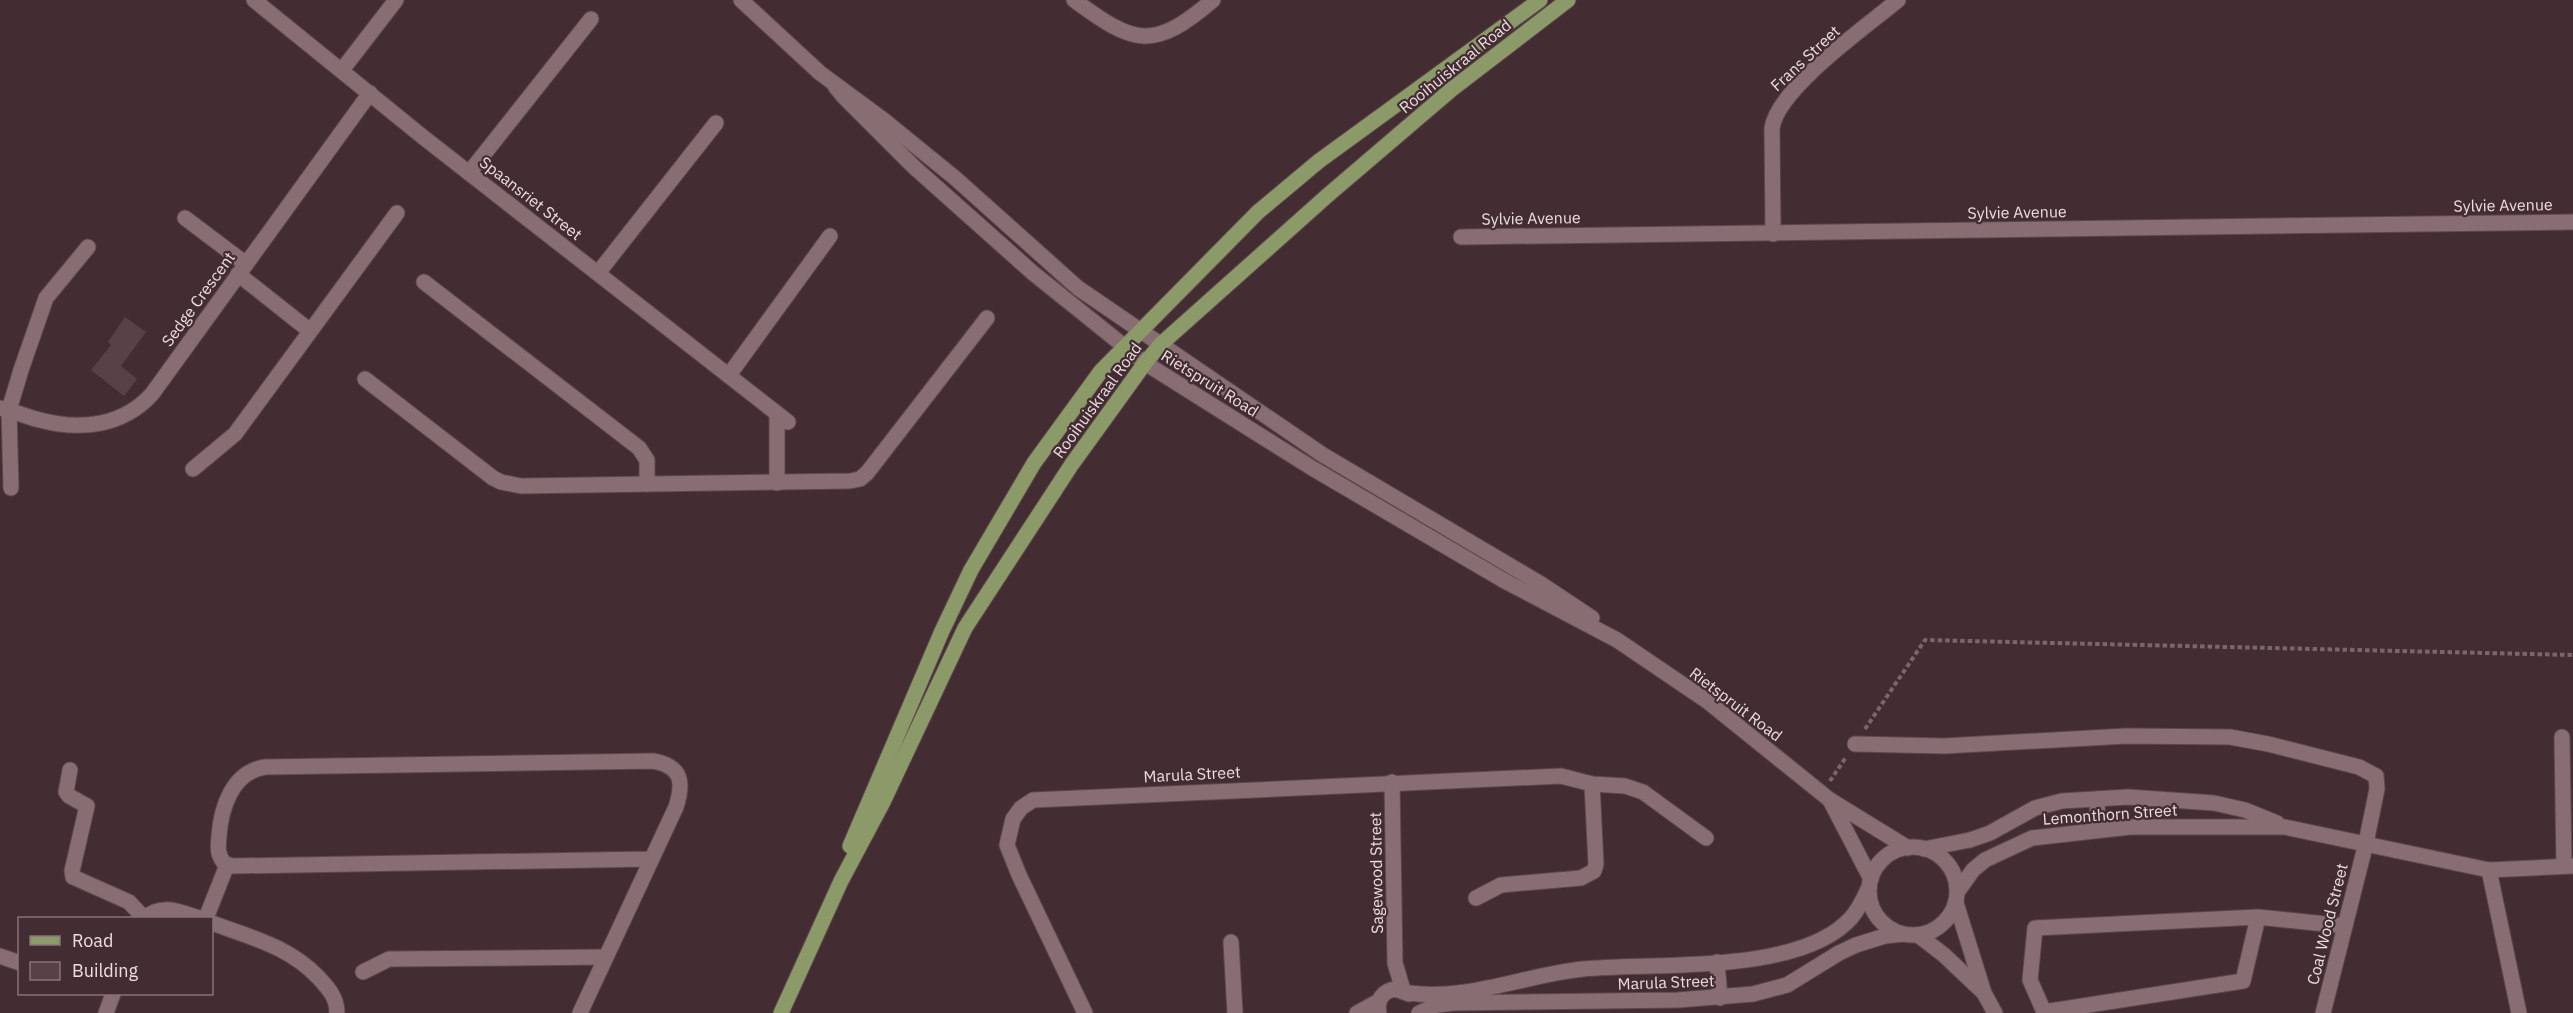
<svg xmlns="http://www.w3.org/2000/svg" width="2573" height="1013" font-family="'IBM Plex Sans',sans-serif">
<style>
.building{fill:#594247}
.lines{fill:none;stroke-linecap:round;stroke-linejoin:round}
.minor-casing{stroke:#5c494d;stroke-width:17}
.major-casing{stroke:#5c494d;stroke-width:17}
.path{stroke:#7a676b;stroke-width:4;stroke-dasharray:4.5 3;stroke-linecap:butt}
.minor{stroke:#886e73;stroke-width:15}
.major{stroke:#8c9969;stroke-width:15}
.labels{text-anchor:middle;stroke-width:4.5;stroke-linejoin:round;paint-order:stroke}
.street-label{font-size:16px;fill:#ecdde0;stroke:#432d32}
</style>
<rect width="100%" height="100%" fill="#432d32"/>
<path class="building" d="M125 317 146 332 121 366 137 379 124 396 91 370 111 345 108 342Z"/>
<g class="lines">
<defs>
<g id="minor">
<path d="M254 0 423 137 788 422"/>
<path d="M741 0 820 73 885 121 955 178 1078 288 1323 455 1541 584 1592 618"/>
<path d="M1074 0C1135 45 1153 51 1213 0"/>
<path d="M342 70 396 0"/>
<path d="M835 86 844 97 914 167 1033 273 1145 363 1312 468 1503 580 1617 640 1707 701 1830 800 1908 848"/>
<path d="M469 173 591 19"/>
<path d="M185 218 246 264"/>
<path d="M1773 234 1772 128C1778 88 1866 27 1898 0"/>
<path d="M1461 237 2573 222"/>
<path d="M598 273 716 123"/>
<path d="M238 274 310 331"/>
<path d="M424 282 639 448 647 460V484"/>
<path d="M729 375 830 236"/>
<path d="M365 379 493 478 501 482 521 486 850 481 860 479 867 473 987 318"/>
<path d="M0 408C14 411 27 417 40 420 81 431 123 426 152 394L370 93"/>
<path d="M777 414V483"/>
<path d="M193 469 235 434 397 213"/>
<path d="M11 488 9 410 21 370 46 298 88 247"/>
<path d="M2562 737 2564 866"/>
<path d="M1855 744 1944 746 2126 736 2230 737 2268 744 2359 767 2376 776 2377 789 2366 843 2323 1013"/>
<path d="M70 770 66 792 69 796 87 806 72 871 73 877 129 902 144 918"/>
<path d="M1392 782 1395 963 1403 990"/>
<path d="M2097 799 2098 830"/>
<path d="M1830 800 1871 879"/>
<circle cx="1913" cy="891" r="44"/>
<path d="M1924 849 1970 840 1990 833 2035 808 2062 801 2128 797 2214 803 2245 810 2277 823"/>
<path d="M2489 870 2519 1013"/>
<path d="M1958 891 1973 870 1985 860 2032 838 2130 827H2285L2489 870 2573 866"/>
<path d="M1476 898 1501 885 1581 878 1594 871 1596 864 1592 784"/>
<path d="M1956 903 1984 993 1995 1013"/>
<path d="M2258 917 2243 981 2044 1012 2030 980 2035 928 2258 917 2345 926"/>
<path d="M145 918C162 903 180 912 199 918"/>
<path d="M206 918 227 865"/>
<path d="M212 923C252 938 288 946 318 977 328 988 337 997 337 1013"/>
<path d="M1918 935 1944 955 1982 991"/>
<path d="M1231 942 1235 1013"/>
<path d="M0 956 20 963"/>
<path d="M1717 962 1720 998"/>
<path d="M363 972 389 959 606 957"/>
<path d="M1409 993C1469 1001 1524 975 1583 969 1655 962 1800 975 1851 918 1859 909 1864 898 1869 887"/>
<path d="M106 1013 113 994"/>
<path d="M580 1013 676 807C684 782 682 766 653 761L265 767C232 772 221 808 219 836 218 847 217 854 224 863L232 866 650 859"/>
<path d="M1085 1013 1019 875 1007 845 1013 819 1021 808 1033 800 1561 776 1592 784 1625 786 1643 792 1706 838"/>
<path d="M1357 1013 1379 1001"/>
<path d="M1379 1013C1376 1000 1383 991 1395 989L1409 994"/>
<path d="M1419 1013 1437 1005 1454 1003 1678 1000 1753 994 1787 985 1839 953 1856 945 1885 936 1903 934"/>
</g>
<g id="major">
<path d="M850 846 942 631 971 570 1034 463 1101 371 1258 212 1319 161 1540 0"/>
<path d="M781 1013 841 881 883 802 965 628 1072 464 1145 363 1161 344 1328 195 1452 89 1568 0"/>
</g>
</defs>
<use href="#minor" class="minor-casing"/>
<use href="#major" class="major-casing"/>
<g class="path">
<path d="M1865 729 1925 640 2573 655"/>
<path d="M1830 781 1846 757"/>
</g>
<use href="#minor" class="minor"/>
<use href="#major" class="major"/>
</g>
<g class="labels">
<g class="street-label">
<text transform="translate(1805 58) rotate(-43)" y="6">Frans Street</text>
<text transform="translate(1455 66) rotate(-39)" y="6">Rooihuiskraal Road</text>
<text transform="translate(531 198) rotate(38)" y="6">Spaansriet Street</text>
<text transform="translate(2503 205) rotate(-1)" y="6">Sylvie Avenue</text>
<text transform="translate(2017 212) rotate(-1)" y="6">Sylvie Avenue</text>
<text transform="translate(1531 218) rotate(-1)" y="6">Sylvie Avenue</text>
<text transform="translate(198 299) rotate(-54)" y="6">Sedge Crescent</text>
<text transform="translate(1210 383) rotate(32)" y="6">Rietspruit Road</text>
<text transform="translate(1097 400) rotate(-54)" y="6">Rooihuiskraal Road</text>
<text transform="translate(1736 704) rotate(37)" y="6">Rietspruit Road</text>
<text transform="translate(1192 774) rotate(-3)" y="6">Marula Street</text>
<text transform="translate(2110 814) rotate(-4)" y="6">Lemonthorn Street</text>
<text transform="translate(1376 873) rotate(-91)" y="6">Sagewood Street</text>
<text transform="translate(2327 924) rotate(-76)" y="6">Coal Wood Street</text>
<text transform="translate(1666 982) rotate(-2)" y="6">Marula Street</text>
</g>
</g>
<rect x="18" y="917" width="195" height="78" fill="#432d32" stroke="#877378" stroke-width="1.5"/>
<rect x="30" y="936" width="30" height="9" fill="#8c9969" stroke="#877378" stroke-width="1.5"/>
<text x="72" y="947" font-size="18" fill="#ecdde0">Road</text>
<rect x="30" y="962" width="30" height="18" fill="#594247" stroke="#877378" stroke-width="1.5"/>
<text x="72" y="977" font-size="18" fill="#ecdde0">Building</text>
</svg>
